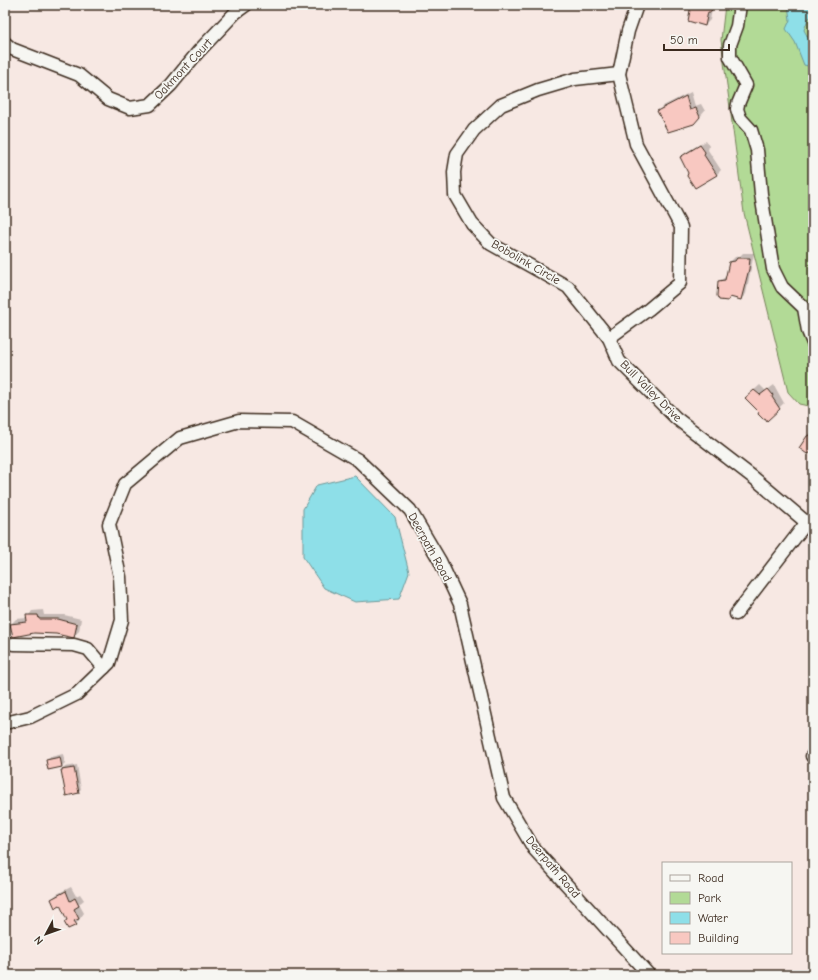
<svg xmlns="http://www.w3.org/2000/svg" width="818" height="980" font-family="'Comic Neue',sans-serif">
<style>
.green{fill:#b2da96;stroke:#76825a}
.water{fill:#8edfe8;stroke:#6d9797}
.shadow{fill:#0003}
.building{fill:#f8c8c1;stroke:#3b2a1e}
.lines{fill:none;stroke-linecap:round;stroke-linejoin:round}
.minor-casing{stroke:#3b2a1e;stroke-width:15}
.minor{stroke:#f6f6f2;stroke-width:12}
.labels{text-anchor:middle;stroke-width:3.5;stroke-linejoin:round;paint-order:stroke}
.street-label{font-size:12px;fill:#3b2a1e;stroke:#f6f6f2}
</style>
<rect width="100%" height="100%" fill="#f7e8e3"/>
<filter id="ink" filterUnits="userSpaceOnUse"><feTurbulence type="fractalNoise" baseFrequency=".025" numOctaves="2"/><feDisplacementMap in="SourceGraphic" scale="8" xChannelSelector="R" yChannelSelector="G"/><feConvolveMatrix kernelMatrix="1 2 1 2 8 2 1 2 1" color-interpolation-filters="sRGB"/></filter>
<g filter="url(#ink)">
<path class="green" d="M725 5H813V407L799 404 788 392 744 213 721 40Z"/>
<g class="water">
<path d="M788 5H813V15L808 19 804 30 813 47V65L808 66 804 65 795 42 786 29 790 20Z"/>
<path d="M355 476 395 517 409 572 399 599 355 602 324 588 303 557V509L317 485Z"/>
</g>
<g class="shadow">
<path d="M692 5H716L712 10 710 20 705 25Z"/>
<path d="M691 92 695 106 701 104 705 111 699 118 658 111 663 106Z"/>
<path d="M706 141 709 146 708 150 721 170 716 175 689 173 681 157 686 152Z"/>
<path d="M743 253H754L746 294 741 299 731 296 727 300 719 281 727 276 730 262 735 257 740 256Z"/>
<path d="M760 385 766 391 774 385 784 403 767 419 760 412 751 393Z"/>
<path d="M43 610 44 615H64L81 619 79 631 74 636 11 624 16 619 27 618 32 611Z"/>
<path d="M63 754 65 763 62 766 47 760 50 757Z"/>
<path d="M77 765 81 789 78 792 62 770 65 767Z"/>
<path d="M71 887 76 896 80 894 84 900 79 904 84 913 76 924 65 922 68 919 60 904 52 899 57 894Z"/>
</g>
<g class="building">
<path d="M691 5H712L711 12H708L705 26 688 21Z"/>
<path d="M686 96 690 110 696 108 700 117 694 124 668 132 657 111Z"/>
<path d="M700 145 705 152 704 155 717 175 695 188 687 176 688 173 680 157Z"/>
<path d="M737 258H750L749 269 741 300 730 297 728 301 719 300 717 296 718 281 725 280 729 262 735 261Z"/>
<path d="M768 389 773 395 772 397 780 409 767 421 765 418 763 419 758 414 759 412 745 398 754 390 760 395Z"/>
<path d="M813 433V452L807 454 799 448 807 436Z"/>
<path d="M26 615H38L39 619H58L77 624 74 638 56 634 34 633 13 637 10 624 27 622Z"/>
<path d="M60 757 62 767 48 770 46 760Z"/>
<path d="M74 768 79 793 66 796 61 770Z"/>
<path d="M66 891 70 901 75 898 79 906 74 909 79 919 74 921 77 925 68 929 64 922 67 920 60 905 55 908 51 899Z"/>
</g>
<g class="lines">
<defs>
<g id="minor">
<path d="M637 5 628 31 619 74 636 144 681 227 680 283 649 309 609 338 619 361 676 418 754 478 813 528"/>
<path d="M740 5 737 26 730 45V57L746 85 738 104 737 109 740 118 751 130 757 150 761 194 773 269 782 287 804 308 808 331 813 343"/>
<path d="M5 43 12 49 79 75 108 99 130 108 150 105 171 85 198 52 235 13 246 5"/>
<path d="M609 338 568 287 491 244 472 224 455 195 454 172 457 154 474 130 501 105 538 90 575 79 619 74"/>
<path d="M736 614 807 522"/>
<path d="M13 644 74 645 88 649 104 668"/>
<path d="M5 723 30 717 77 694 109 663 122 620 120 577 109 524 125 484 180 438 239 421 292 422 358 460 410 510 440 561 460 604 504 798 534 849 649 975"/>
<path d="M812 756H813"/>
</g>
</defs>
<use href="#minor" class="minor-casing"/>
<use href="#minor" class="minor"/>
</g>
</g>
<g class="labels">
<g class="street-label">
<text transform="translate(183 69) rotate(-47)" y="4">Oakmont Court</text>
<text transform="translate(526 262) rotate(30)" y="4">Bobolink Circle</text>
<text transform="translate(651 391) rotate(45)" y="4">Bull Valley Drive</text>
<text transform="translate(430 547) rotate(61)" y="4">Deerpath Road</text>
<text transform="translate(553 867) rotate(50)" y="4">Deerpath Road</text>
</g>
</g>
<rect width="818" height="980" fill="none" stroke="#f6f6f2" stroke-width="20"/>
<rect x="10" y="10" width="798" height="960" fill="none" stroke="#3b2a1e" stroke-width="1.5" filter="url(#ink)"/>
<rect x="662" y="862" width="130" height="92" fill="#f6f6f2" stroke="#aba49d"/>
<rect x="670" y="875" width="20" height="6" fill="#f6f6f2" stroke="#aba49d"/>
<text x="698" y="882" font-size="12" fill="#3b2a1e">Road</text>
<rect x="670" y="892" width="20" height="12" fill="#b2da96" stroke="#aba49d"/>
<text x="698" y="902" font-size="12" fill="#3b2a1e">Park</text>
<rect x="670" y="912" width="20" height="12" fill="#8edfe8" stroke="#aba49d"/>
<text x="698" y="922" font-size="12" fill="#3b2a1e">Water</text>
<rect x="670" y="932" width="20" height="12" fill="#f8c8c1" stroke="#aba49d"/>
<text x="698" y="942" font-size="12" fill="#3b2a1e">Building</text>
<g transform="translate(46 934) rotate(229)" stroke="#f6f6f2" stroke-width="3" paint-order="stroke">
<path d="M0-3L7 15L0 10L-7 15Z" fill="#3b2a1e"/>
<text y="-6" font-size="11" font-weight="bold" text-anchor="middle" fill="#3b2a1e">N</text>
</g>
<path d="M664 44v6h65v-6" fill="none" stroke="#3b2a1e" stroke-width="2"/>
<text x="670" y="44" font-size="12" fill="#3b2a1e" stroke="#f6f6f2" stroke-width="3" paint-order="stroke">50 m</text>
</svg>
